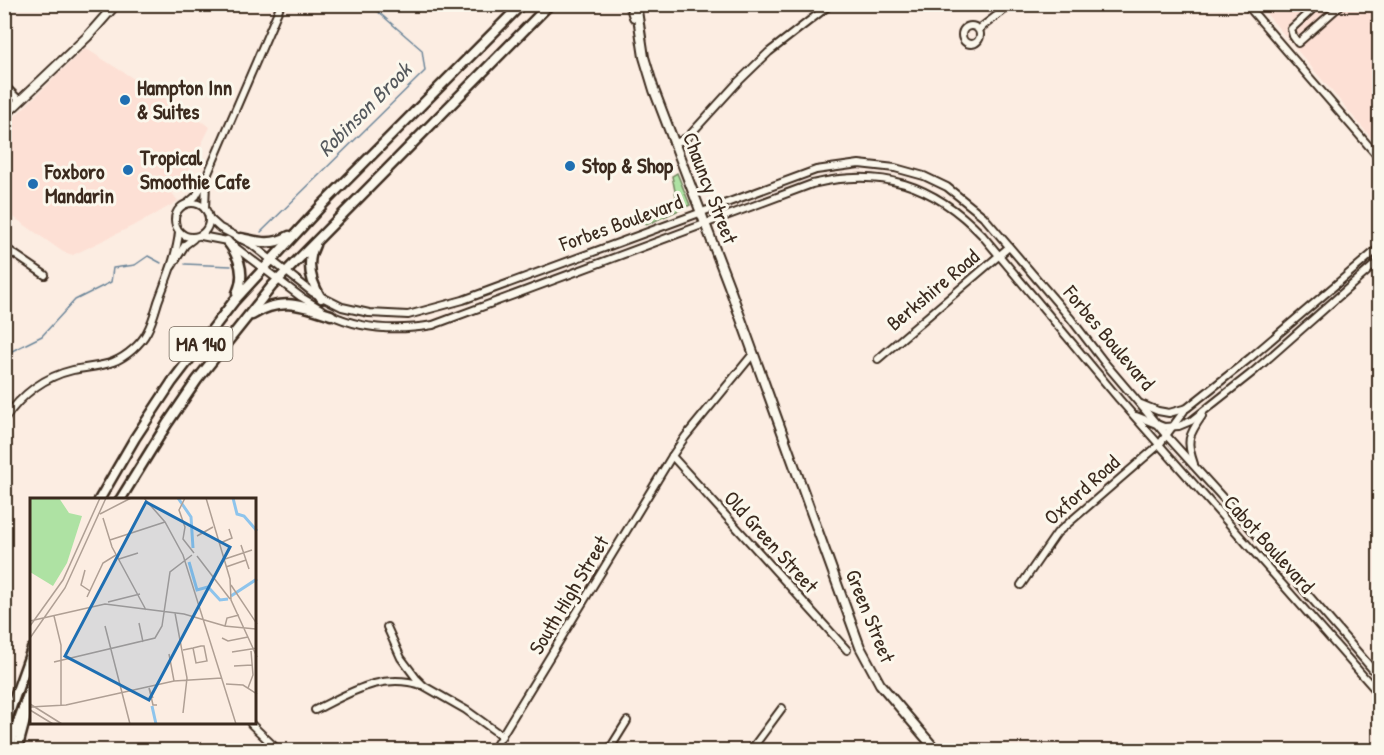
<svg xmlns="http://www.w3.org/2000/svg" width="1384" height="755" font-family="'Patrick Hand',sans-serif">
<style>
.built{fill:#fde0d5}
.green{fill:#aee2a3;stroke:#748660;stroke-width:1.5}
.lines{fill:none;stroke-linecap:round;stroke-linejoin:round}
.stream{stroke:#6d869a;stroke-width:1.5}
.minor-casing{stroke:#3b2a1e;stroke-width:10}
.major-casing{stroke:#3b2a1e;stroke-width:12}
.highway-casing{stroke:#3b2a1e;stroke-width:13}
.minor{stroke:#fbf7ec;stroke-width:6}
.major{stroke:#fbf7ec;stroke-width:8}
.highway{stroke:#fbf7ec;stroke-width:8}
.poi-dot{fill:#1f6fb2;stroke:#fbf7ec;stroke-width:2}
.labels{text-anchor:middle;stroke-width:6;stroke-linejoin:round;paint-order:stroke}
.shield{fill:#fbf7ec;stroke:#75685c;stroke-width:1.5}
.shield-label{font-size:20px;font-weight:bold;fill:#3b2a1e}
.poi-label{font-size:21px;font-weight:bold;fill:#3b2a1e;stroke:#fbf7ec;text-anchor:start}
.street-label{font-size:21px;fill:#3b2a1e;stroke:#fbf7ec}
.water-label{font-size:22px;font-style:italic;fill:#54585c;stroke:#fbf7ec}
.inset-river{fill:none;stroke:#8ec4ec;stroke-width:3}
.inset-road{fill:none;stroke:#af9f94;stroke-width:1.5}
.view{fill:#1f6fb2;fill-opacity:0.15;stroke:#1f6fb2;stroke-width:3}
.inset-edge{fill:none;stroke:#3b2a1e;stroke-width:3}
</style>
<rect width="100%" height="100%" fill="#fcede2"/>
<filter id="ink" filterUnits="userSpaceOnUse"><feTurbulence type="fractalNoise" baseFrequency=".0167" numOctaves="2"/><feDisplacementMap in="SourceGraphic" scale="12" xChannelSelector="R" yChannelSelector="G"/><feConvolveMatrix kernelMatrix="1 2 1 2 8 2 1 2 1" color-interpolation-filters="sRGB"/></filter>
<g filter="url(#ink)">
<g class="built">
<path d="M1259 5H1379V147Z"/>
<path d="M85 48 210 127 188 171 166 185 178 201 149 218 73 255 63 252 5 211V126Z"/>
</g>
<path class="green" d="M677 173 690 205 646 225 636 218 677 201 672 176Z"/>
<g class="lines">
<g class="stream">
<path d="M1351 7 1354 4"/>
<path d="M261 232 425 71 422 50 369 4"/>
<path d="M185 264 231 266"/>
<path d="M4 355 42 336 75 300 111 282 113 268 135 265 148 256 161 263"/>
</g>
<defs>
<g id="minor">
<path d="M1246 4 1380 159"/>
<path d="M1318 4 1291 29 1293 36 1298 43 1342 4"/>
<circle cx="971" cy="35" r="9"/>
<path d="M979 29 1012 4"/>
<path d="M4 85 20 101"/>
<path d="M674 144 688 137 738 82 769 52 831 4"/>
<circle cx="192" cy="220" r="17"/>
<path d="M188 203 196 196 206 178 281 4"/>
<path d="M205 209 206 182"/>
<path d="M210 219 220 228 251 244 312 292 342 307 369 313 408 315 463 300 816 170 859 164 895 168 924 176 947 187 983 216 1071 319 1104 362 1166 435 1260 539 1380 678"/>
<path d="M201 236 227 241 301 297 321 309"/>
<path d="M4 247 45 275"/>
<path d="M172 266 185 245 193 239"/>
<path d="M329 314C362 330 398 331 433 325L812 184C881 167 933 184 982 235L1119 399 1380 695"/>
<path d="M878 359 1009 247"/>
<path d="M1141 404 1158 411 1169 413 1187 408 1250 358 1380 247"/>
<path d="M1136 416 1164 427 1179 426 1191 421 1253 372 1380 260"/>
<path d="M4 420C21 395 43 377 73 370 86 367 100 367 113 362 126 357 141 344 147 332 152 323 155 312 158 302 166 280 177 255 179 232"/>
<path d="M672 456 847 650"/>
<path d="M1194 464C1186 441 1188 436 1202 416"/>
<path d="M1021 585 1057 533 1159 445 1184 411"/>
<path d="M387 627 401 658 416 678 424 686 466 710 502 736"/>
<path d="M315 710C350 693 381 672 421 685"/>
<path d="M251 724 278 750"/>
<path d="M493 750 672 456 685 437 753 354"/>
<path d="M609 750 627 721"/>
<path d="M751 750 782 708"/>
</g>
<g id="major">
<path d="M630 4 634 17"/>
<path d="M636 4 644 57 654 90 729 286 860 647 880 684 936 750"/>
<path d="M4 116 87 37 116 4"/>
</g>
<g id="highway">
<path d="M241 238C259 242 272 246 289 236"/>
<path d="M227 241C240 257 246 274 237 293"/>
<path d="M315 245C305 264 311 282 321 298"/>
<path d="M252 315C281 297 300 305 331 315"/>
<path d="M99 500 135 438 172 382 234 301 323 204 522 4"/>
<path d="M120 500 167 424 197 380 272 286 550 4"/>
<path d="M4 727 32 649"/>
<path d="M8 750 32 683"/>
<path d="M17 750 29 705"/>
</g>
</defs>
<use href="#minor" class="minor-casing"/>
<use href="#major" class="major-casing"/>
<use href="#highway" class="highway-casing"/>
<use href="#minor" class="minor"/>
<use href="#major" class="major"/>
<use href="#highway" class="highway"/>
</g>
</g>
<g class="poi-dot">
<circle cx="125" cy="100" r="6"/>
<circle cx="570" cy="166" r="6"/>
<circle cx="128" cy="170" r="6"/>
<circle cx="33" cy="184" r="6"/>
</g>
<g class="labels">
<rect class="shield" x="169.5" y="327" width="63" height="34" rx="4.5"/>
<g class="shield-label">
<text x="201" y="351">MA 140</text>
</g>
<g class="poi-label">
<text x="137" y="95">Hampton Inn<tspan x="137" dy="24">&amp; Suites</tspan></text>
<text x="140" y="165">Tropical<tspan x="140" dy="24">Smoothie Cafe</tspan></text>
<text x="582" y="173">Stop &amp; Shop</text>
<text x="45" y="179">Foxboro<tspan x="45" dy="24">Mandarin</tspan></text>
</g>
<g class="street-label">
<text transform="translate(710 188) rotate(69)" y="7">Chauncy Street</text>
<text transform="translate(621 223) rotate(-20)" y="7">Forbes Boulevard</text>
<text transform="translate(933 290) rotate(-40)" y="7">Berkshire Road</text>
<text transform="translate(1109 338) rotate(50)" y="7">Forbes Boulevard</text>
<text transform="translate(1082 490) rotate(-42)" y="7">Oxford Road</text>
<text transform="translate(771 542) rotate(48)" y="7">Old Green Street</text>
<text transform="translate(1269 544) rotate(48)" y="7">Cabot Boulevard</text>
<text transform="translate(569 595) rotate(-59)" y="7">South High Street</text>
<text transform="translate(870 616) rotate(68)" y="7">Green Street</text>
</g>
<g class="water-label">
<text transform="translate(364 109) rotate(-45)" y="8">Robinson Brook</text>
</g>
</g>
<g transform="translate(30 498)">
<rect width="226" height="226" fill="#fcede2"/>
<path d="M0 0H29L39 15 52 18 37 65 23 88 0 74Z" fill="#aee2a3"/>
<path class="inset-river" d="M148 0 161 19 163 50M203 0 207 16 214 18 227 33M159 64 167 92 178 89 190 102 198 101M201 98 227 81M122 208 126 226"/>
<path class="inset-road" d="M114 0 135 24 153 57 206 226M155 0 149 12 155 29 153 41 164 55M176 0 200 81 201 102 227 159M70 16 101 0M73 20 82 49 116 112M167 38 183 29M80 42 135 24M190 45 202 40 199 31M211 47 219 71M167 58 200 101M89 61 108 55M195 61 222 52M196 69 216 62M55 72 51 87 60 93M201 87 227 126M57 99 73 65 86 57M78 104 110 96M145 115 157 180 153 215M24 118 31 147V208M0 123 75 106 154 116 195 128M109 125 113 144M0 128 33 82 70 0M75 128 100 226M194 128 227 131M195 128 197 120 209 117M0 140 35 90 76 0M192 140 198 143 218 139M153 152 163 150 171 148H174L177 163 166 165 163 150M202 154 227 150M139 156 144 183M24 164 125 140 132 128 140 74 162 57M204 168 222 167M196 186 213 187 227 196M218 190 223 177 221 153M123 200 119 190 123 207H127M0 206 32 226M0 209 36 207 144 183 192 180M0 212 23 226"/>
<path class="view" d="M116 4 200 49 119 202 35 158Z"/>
<rect width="226" height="226" class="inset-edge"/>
</g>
<rect width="1384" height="755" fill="none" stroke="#fbf7ec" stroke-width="24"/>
<rect x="12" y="12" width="1360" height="731" fill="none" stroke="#3b2a1e" stroke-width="2" filter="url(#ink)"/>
</svg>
